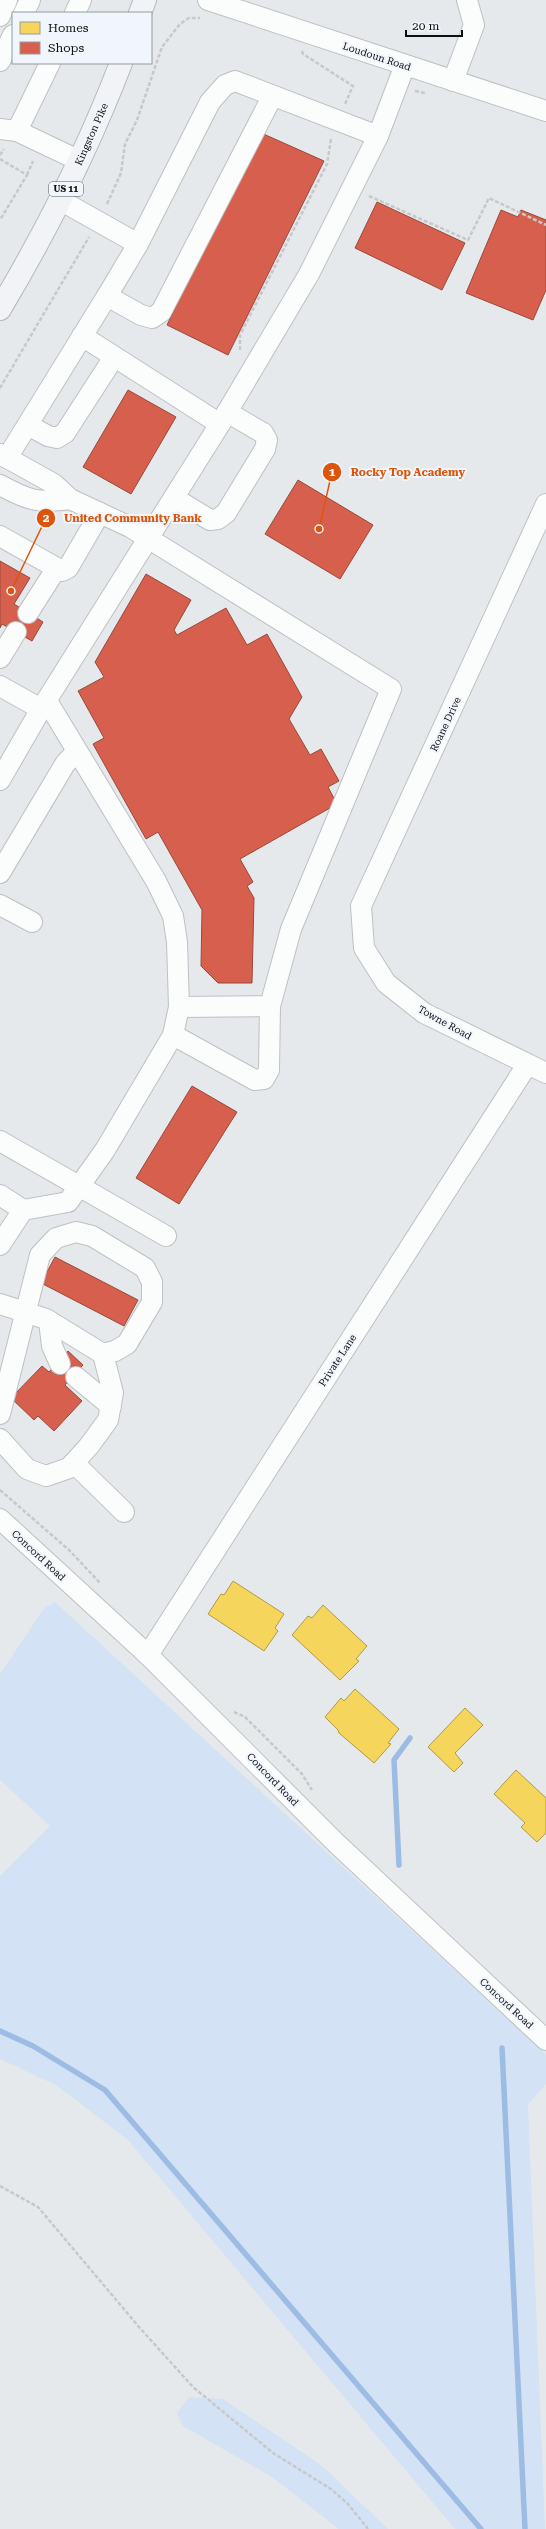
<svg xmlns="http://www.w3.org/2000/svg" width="546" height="2529" font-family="'Roboto Serif',serif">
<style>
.green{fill:#d3e2f4}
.homes{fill:#f6d55c;stroke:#b09a46}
.shops{fill:#d6604d;stroke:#9a483b}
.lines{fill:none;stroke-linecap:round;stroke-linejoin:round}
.stream{stroke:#9dbce4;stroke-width:5.5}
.minor-casing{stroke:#bec0c2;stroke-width:22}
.major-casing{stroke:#b3b8be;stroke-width:24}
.path{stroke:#c8c8ca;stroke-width:2.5;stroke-dasharray:4 2;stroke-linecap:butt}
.minor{stroke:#fbfcfc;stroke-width:20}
.major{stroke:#f1f3f6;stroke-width:22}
.labels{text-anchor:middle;stroke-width:4;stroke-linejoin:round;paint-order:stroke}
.shield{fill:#f1f6fc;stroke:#525458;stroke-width:1}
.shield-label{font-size:9px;font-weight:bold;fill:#0e0f11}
.street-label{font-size:10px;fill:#0e0f11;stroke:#f1f6fc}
.leader{fill:none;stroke:#dd550c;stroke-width:1.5}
.callout-dot{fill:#dd550c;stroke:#f1f6fc;stroke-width:1.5}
.mark-label{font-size:12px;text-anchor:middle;font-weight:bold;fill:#fff}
.callout-label{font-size:11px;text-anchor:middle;font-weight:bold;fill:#dd550c;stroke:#f1f6fc;stroke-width:4;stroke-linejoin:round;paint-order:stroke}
</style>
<rect width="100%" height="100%" fill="#e6e9ec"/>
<g class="green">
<path d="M55 1602 546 2054V2084L528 2105 545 2529H455L128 2140 56 2085 0 2059V1876L50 1826 0 1780V1674L45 1607Z"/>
<path d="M189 2397 223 2399 321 2465 388 2529H339L272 2477 183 2426 177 2413Z"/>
</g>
<g class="homes">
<path d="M233 1581 284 1614 275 1628 278 1631 264 1651 208 1614 221 1594 224 1595Z"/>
<path d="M323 1605 367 1646 356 1659 359 1661 340 1680 292 1635 308 1616 312 1618Z"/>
<path d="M355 1689 399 1729 388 1743 391 1744 374 1763 339 1733 338 1730 325 1717 341 1698 344 1701Z"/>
<path d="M465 1708 483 1725 455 1753 463 1763 454 1772 428 1747Z"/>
<path d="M516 1770 546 1798V1833L537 1842 521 1827 525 1823 494 1794Z"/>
</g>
<g class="shops">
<path d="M259 132 324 161 228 355 167 325Z"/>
<path d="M377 202 465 243 442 290 355 248Z"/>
<path d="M501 210 518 217 521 210 546 220V290L533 320 466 293Z"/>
<path d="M128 390 176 417 131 494 83 467Z"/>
<path d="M298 480 373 525 340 579 265 534Z"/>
<path d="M0 561 30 578 14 604 43 622 32 641 2 624 0 628Z"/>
<path d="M146 574 191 600 174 630 177 635 226 608 247 645 267 634 302 697 289 719 310 755 321 749 339 781 328 787 337 804 240 859 253 882 247 886 254 898 252 983H218L201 966 202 910 158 832 146 839 93 744 104 738 78 691 104 677 95 662Z"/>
<path d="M192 1086 237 1112 179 1204 136 1178Z"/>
<path d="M55 1257 138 1300 124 1326 41 1283Z"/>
<path d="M68 1351 83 1365 65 1385 82 1401 54 1431 38 1416 34 1420 11 1398 42 1366 49 1372Z"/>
</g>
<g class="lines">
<g class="stream">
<path d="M399 1865 394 1760 410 1738"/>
<path d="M0 2031 33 2046 105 2090 481 2529"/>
<path d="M502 2048 525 2529"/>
</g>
<defs>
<g id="minor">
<path d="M208 0 546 111"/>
<path d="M24 13 30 0"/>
<path d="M75 13 81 0"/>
<path d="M0 16 7 0"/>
<path d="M0 61 13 35"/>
<path d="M453 81 474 25 467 0"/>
<path d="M272 97 161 312 152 318 141 315 107 296 138 244 210 102 225 85 235 81 378 136"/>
<path d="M0 129 17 131 80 161"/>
<path d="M17 131 50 63"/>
<path d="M60 200 138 244"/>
<path d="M82 336 220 424"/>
<path d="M28 425 48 436 57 438 65 433 114 357"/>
<path d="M0 454 54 484 70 499 130 527 391 689 291 929 270 1006 179 1007 173 1035 105 1150 68 1202 23 1210 0 1195"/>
<path d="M7 458 107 296"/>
<path d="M0 485C29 501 37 503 70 499"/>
<path d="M174 498 210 520 218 519 226 513 265 449 267 440 263 433 227 412"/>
<path d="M546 504 361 906 364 948 386 983 424 1013 546 1073"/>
<path d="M0 536 62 571 68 568 100 513"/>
<path d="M28 613 56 569"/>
<path d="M0 658 16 632"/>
<path d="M0 686 41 709"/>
<path d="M47 701 156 881 173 916 177 942 179 1007"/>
<path d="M0 780 41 709 220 424 309 274 378 136 405 65"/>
<path d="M0 873 65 764 77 751"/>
<path d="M0 905 32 922"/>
<path d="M173 1035 255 1080 264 1079 269 1070 270 1006"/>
<path d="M0 1141 166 1236"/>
<path d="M0 1245 23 1210"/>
<path d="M0 1304 46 1319 103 1354 115 1351 127 1344 152 1302V1282L145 1268 92 1236 76 1232 56 1238 40 1255 0 1414"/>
<path d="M49 1321 52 1346 60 1364"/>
<path d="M76 1377 111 1406"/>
<path d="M0 1439 27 1469 46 1476 69 1468 89 1446 108 1420 113 1393 103 1354"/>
<path d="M74 1463 124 1512"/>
<path d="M0 1519 148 1655 335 1842 546 2040"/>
<path d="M148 1655 527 1065"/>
</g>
<g id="major">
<path d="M140 13 145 0"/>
<path d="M0 309C47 230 88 149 121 63"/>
</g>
</defs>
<use href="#minor" class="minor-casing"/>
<use href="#major" class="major-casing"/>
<g class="path">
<path d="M302 51 303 54 353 86 345 104"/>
<path d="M415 91 425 93"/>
<path d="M0 155 4 149"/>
<path d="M0 159 27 175 0 220"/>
<path d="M27 175 33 161"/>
<path d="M369 196 468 240 489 198 546 225"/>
<path d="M107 204 121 173 125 144 137 120 162 47 180 24 189 18H200"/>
<path d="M240 350V335L327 164 331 139"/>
<path d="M0 388 89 237"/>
<path d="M0 1490 69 1550 101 1584"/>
<path d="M234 1712 245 1717 302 1774 312 1790"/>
<path d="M0 2186 38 2207 139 2327 193 2387 273 2453 331 2489 348 2504 368 2529"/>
</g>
<use href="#minor" class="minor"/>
<use href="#major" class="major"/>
</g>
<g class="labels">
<rect class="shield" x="49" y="182" width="34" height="14" rx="3"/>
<g class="shield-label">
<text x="66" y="192">US 11</text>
</g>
<g class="street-label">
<text transform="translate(377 56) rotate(18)" y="4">Loudoun Road</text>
<text transform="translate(91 134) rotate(-66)" y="4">Kingston Pike</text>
<text transform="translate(445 724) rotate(-65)" y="4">Roane Drive</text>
<text transform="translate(445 1022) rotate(29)" y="4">Towne Road</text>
<text transform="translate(337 1360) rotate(-57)" y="4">Private Lane</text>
<text transform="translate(39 1555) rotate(43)" y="4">Concord Road</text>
<text transform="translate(273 1779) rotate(46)" y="4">Concord Road</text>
<text transform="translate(507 2003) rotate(43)" y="4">Concord Road</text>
</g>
</g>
<path class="leader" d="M319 529L332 472M11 591L46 518"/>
<g class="callout-dot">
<circle cx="319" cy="529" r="4"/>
<circle cx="11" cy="591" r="4"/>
<circle cx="332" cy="472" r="10"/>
<circle cx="46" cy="518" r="10"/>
</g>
<g class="mark-label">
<text x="332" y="476">1</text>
<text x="46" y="522">2</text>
</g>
<g class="callout-label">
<text x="408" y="476">Rocky Top Academy</text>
<text x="133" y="522">United Community Bank</text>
</g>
<rect x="12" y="12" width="140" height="52" fill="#f1f6fc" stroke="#969a9e"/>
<rect x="20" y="22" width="20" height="12" fill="#f6d55c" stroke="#969a9e"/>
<text x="48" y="32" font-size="12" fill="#0e0f11">Homes</text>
<rect x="20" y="42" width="20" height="12" fill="#d6604d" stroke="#969a9e"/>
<text x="48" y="52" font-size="12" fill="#0e0f11">Shops</text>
<path d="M406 30v6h56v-6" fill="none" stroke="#0e0f11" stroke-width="2"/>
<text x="412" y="30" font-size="12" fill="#0e0f11" stroke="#f1f6fc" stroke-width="3" paint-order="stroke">20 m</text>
</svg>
